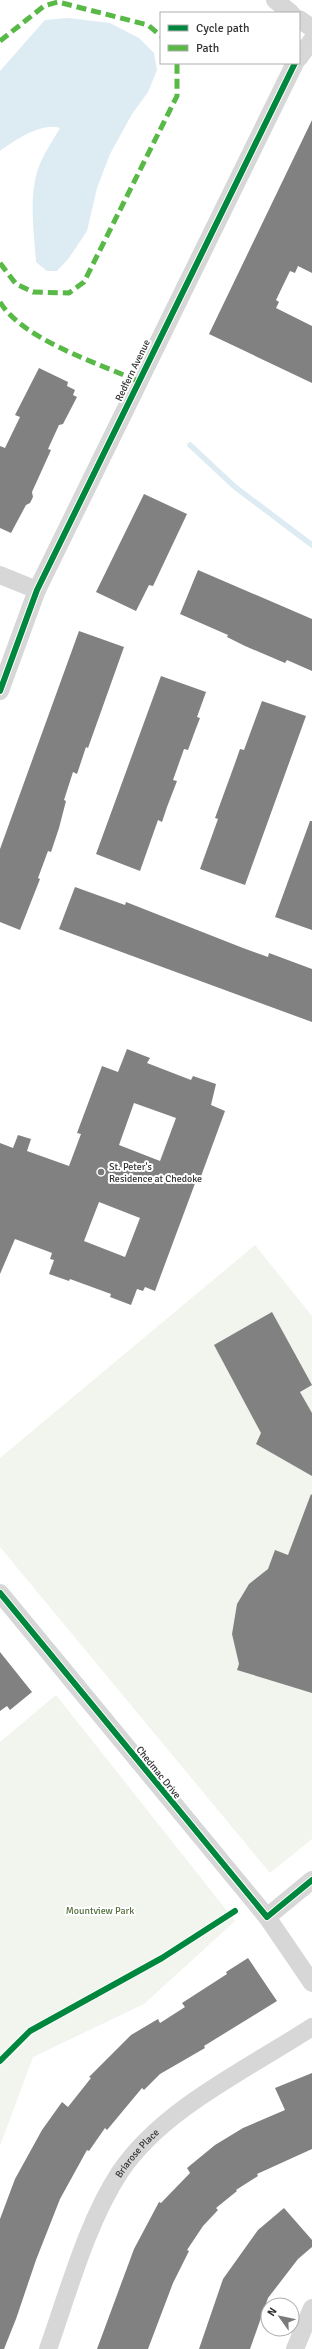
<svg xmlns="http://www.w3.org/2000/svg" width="312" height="2349" font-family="Signika,sans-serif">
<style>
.green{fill:#f1f5ed}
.water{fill:#ddebf3}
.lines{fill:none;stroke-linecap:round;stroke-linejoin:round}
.stream{stroke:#ddebf3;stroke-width:5.5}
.building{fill:#818181;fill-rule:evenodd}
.street{stroke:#d7d7d7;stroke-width:18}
.quiet{stroke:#58b947;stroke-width:5;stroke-dasharray:10 5;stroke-linecap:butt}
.cycleway-casing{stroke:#fff;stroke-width:8}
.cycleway{stroke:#00873e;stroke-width:6}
.poi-dot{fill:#7a7a7a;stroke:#fff;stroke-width:1.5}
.labels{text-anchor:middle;stroke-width:4;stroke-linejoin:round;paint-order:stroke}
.street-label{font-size:10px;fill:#333;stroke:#fff}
.poi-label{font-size:10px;fill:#333;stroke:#fff;text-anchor:start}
.park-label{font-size:10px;fill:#56703f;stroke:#fff}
</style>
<rect width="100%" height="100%" fill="#fff"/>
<g class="green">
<path d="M255 1245 312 1316V1839L270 1873 0 1547V1458Z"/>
<path d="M56 1695 235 1921 144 2004 33 2057 0 2146V1742Z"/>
</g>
<path class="water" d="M68 18 110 23 139 38 154 53 157 70 148 92 132 114 110 154 97 188 87 231 69 258 57 271H47L36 262C34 233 29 200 37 172 42 156 52 142 60 128 42 122 15 140 0 151V71L45 20Z"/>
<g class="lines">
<path class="stream" d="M190 445 235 487 312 545"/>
</g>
<g class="building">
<path d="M312 120V273L298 266 295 273 290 271 276 300 279 302 276 308 312 326V383L209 334Z"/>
<path d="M39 368 68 382 67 386 75 390 73 395 77 397 63 424 59 425 48 449 51 450 32 492 33 497 30 503 26 505 11 533 0 528V446L5 448 20 417 15 415Z"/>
<path d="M144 494 187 514 153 586 149 585 136 611 96 592Z"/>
<path d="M198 570 312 619V671L287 660 285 663 245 646 227 637 228 635 180 614Z"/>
<path d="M79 631 124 647 88 748 86 747 77 774 73 772 64 800 66 801 59 828 51 852 48 851 38 878 40 879 20 930 0 922V849Z"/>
<path d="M161 676 206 692 197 717 200 718 195 731 188 750 184 749 173 780 177 781 167 807 162 822 158 820 140 871 96 854Z"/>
<path d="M262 701 306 716 245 885 200 869 218 819 215 818 234 766 240 749 244 750Z"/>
<path d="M310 821H312V930L275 917Z"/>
<path d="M75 887 125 905 126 902 243 948 268 957 269 953 312 969V1022L59 929Z"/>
<path d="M127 1049 150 1058 147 1063 191 1080 193 1076 216 1084 211 1105 225 1111 200 1179 197 1178 155 1291 145 1287 143 1291 137 1289 131 1305 110 1297 111 1294 70 1279 69 1281 49 1274 54 1260 50 1259 52 1253 15 1239 0 1274V1143L13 1148 18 1135 31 1139 27 1151 69 1166 81 1134 77 1133 102 1066 118 1072ZM134 1103 176 1118 160 1161 119 1145ZM99 1202 140 1218 125 1257 84 1241Z"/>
<path d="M272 1312 312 1385 300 1392 312 1413V1476L256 1444 261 1433 214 1345Z"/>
<path d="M311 1494 312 1495V1693L237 1670 239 1664 232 1634 237 1604 249 1584 268 1569 275 1550 288 1555Z"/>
<path d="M0 1652 32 1692 10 1710 7 1706 0 1711Z"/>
<path d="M248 1958 277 2001 204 2046 205 2048 160 2074 144 2090 142 2088 107 2130 105 2128 89 2151 87 2150 60 2199 36 2260 16 2319 4 2349H0V2219L15 2179 42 2130 62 2102 68 2107 91 2078 89 2077 131 2035 158 2019 160 2023 185 2007 182 2003 227 1974 226 1972Z"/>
<path d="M312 2073V2149L257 2174 258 2176 236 2190 237 2191 216 2208 218 2210 203 2226 187 2250 189 2251 173 2283 148 2349H97L134 2249 159 2202 161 2203 190 2173 187 2168 215 2145 243 2128 285 2110 275 2088Z"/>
<path d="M284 2208 312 2240V2247L298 2259 268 2298 250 2349H199L223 2279 258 2230Z"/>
</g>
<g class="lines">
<g class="street">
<path d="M275 0 291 13"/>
<path d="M299 19 312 28"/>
<path d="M299 58 312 40"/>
<path d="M0 575 37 590"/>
<path d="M0 691 37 590 295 63"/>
<path d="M0 1593 267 1917 312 1880"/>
<path d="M267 1917 312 1983"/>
<path id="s1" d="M48 2349C68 2293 87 2222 120 2172 163 2108 248 2069 312 2027"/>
<path d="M295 2349 312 2308"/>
</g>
<g class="quiet">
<path d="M0 41 44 6 58 2 148 25 161 36"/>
<path d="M0 263 16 284 33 292 69 293 84 282 177 96V63"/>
<path d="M0 302C23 340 98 363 138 381"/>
</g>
<defs>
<g id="cycleway">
<path d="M0 691 37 590 295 63"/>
<path d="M0 1593 267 1917 312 1880"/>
<path d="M0 2061 30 2031 162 1958 235 1911"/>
</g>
</defs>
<use href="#cycleway" class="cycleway-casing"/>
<use href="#cycleway" class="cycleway"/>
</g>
<circle class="poi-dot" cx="101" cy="1172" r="4"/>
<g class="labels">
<g class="street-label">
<text transform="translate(132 370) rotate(-64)" y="4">Redfern Avenue</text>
<text transform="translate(159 1772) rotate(51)" y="4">Chedmac Drive</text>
<text dy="4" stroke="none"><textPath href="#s1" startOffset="217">Briarose Place</textPath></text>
</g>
<g class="poi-label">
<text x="109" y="1170">St. Peter's<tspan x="109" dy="12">Residence at Chedoke</tspan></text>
</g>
<g class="park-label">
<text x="100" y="1914">Mountview Park</text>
</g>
</g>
<rect x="160" y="12" width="140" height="52" fill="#ffffff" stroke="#adadad"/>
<rect x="168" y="25" width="20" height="6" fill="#00873e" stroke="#adadad"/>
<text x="196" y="32" font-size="12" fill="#333333">Cycle path</text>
<rect x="168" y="45" width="20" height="6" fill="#58b947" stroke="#adadad"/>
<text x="196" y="52" font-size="12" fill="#333333">Path</text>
<g transform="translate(280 2317) rotate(303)"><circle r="19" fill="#ffffff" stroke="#adadad"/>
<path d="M0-3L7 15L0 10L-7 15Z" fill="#7a7a7a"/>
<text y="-6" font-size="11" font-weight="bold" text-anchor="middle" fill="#333333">N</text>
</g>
</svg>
